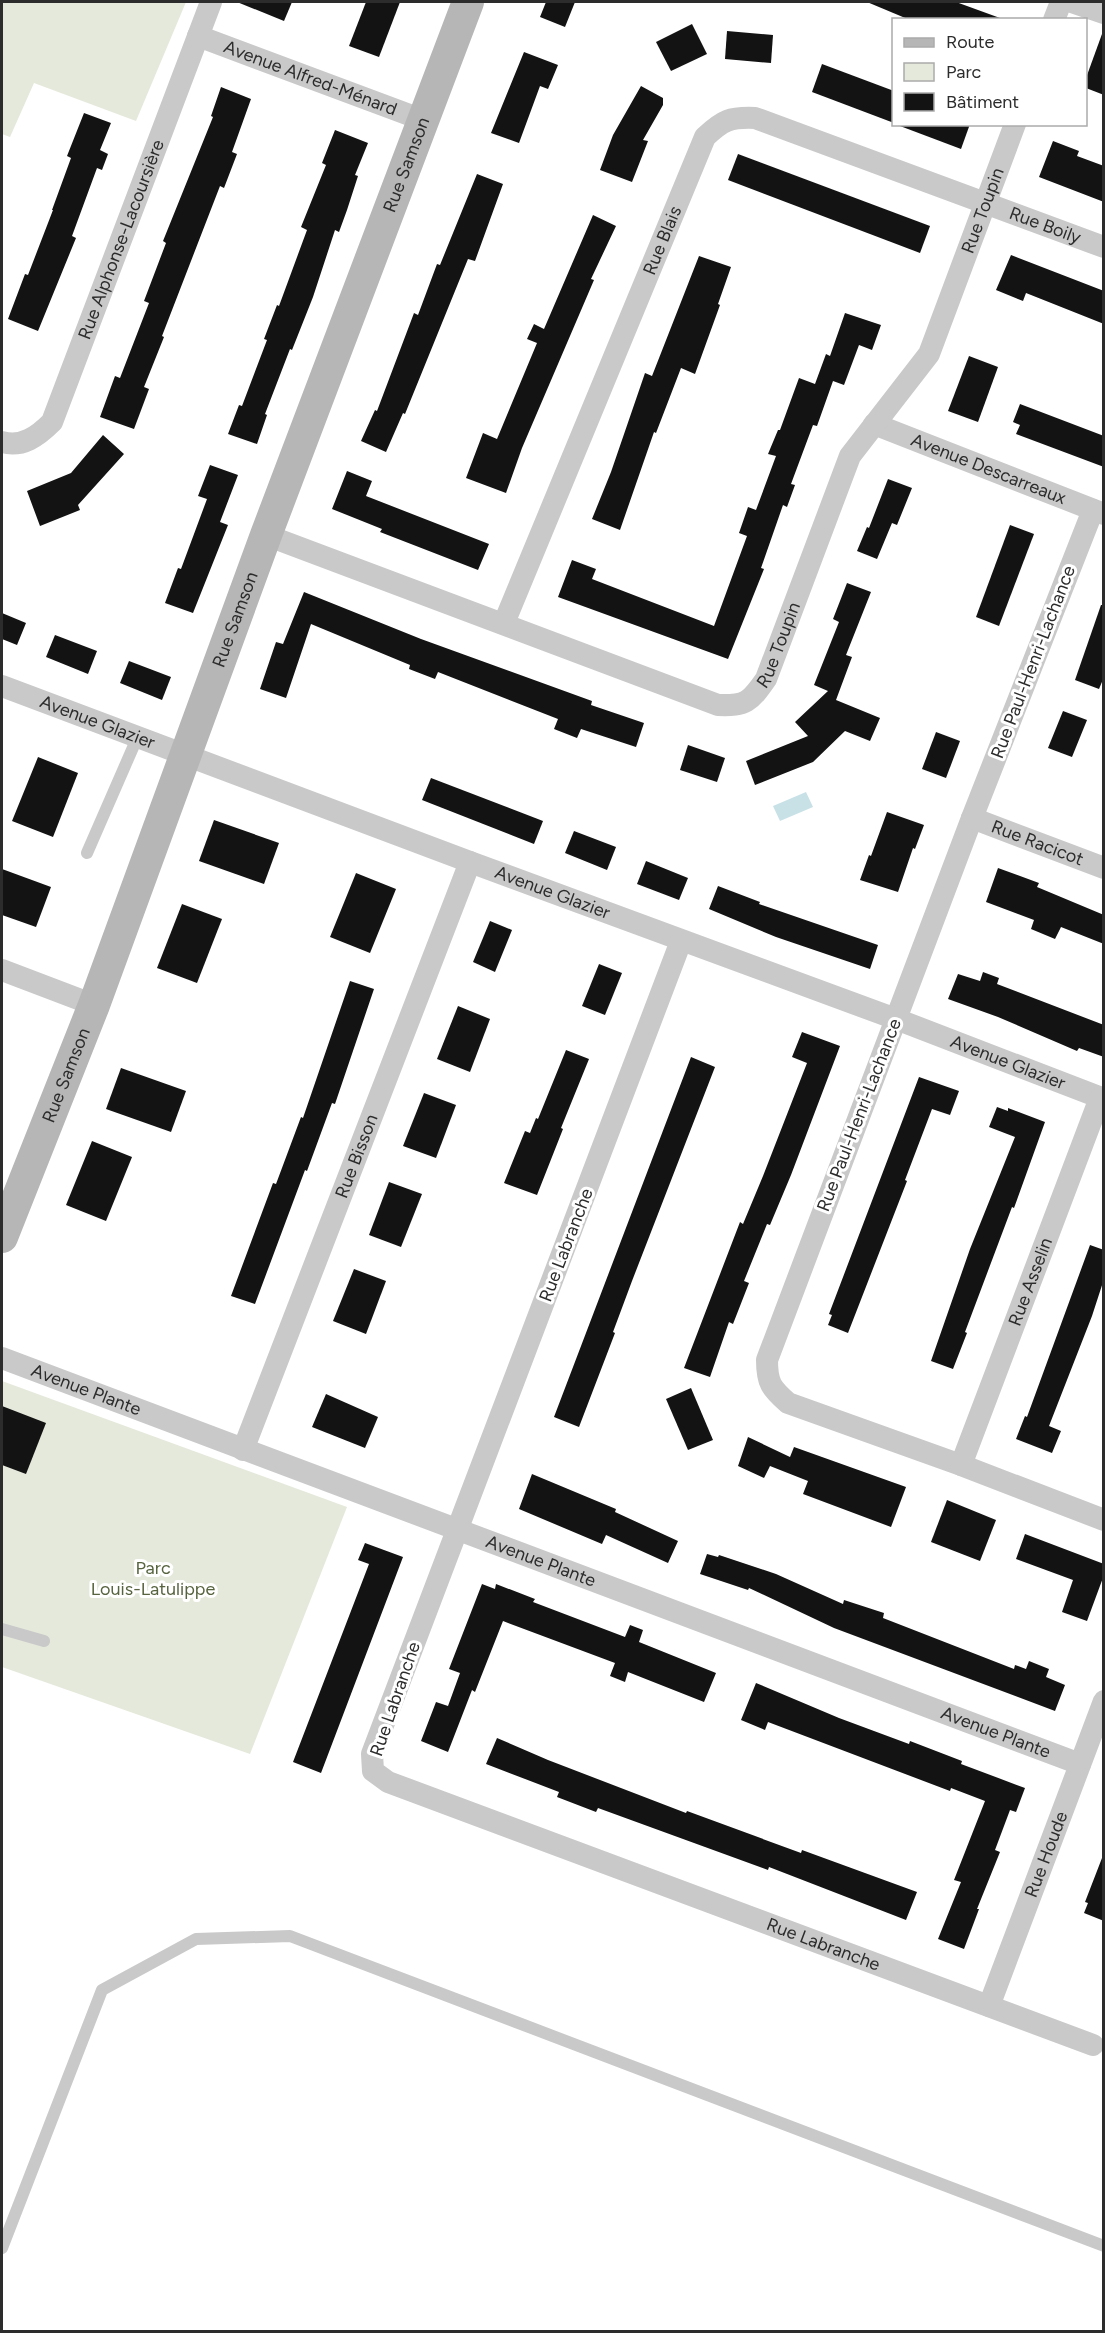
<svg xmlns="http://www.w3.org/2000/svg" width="1105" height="2333" font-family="Figtree,sans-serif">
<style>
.green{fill:#e5e9db}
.water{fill:#c8e1e7}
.building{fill:#131313}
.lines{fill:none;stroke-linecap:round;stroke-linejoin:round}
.lane{stroke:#c9c9c9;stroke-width:12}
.street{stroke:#c9c9c9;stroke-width:22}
.secondary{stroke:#b6b6b6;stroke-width:32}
.labels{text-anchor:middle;stroke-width:6;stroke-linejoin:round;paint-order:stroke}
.street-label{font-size:18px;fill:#2c2c2c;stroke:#fff}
.park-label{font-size:18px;fill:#56633e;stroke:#fff}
</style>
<rect width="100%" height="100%" fill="#fff"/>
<g class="green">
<path d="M2 2H186L136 121 34 83 10 137 2 134Z"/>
<path d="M2 1381 347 1507 250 1754 2 1667Z"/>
</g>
<path class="water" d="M806 792 813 807 780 821 773 806Z"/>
<g class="building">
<path d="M237 2H292L284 21Z"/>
<path d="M366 2H400L379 57 349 46Z"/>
<path d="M546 2H575L565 27 540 17Z"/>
<path d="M867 2H956L1000 18 910 20Z"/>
<path d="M692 24 707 54 671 71 656 42Z"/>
<path d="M727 31 773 35 771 63 725 59Z"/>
<path d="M1102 34 1104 35V95L1086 88V78Z"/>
<path d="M524 52 558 65 548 89 540 86 519 143 491 133Z"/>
<path d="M822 64 894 91V123L812 92Z"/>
<path d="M641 86 663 98V105L643 140 648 141 632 182 600 170 613 135Z"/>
<path d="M221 87 251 99 232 152 237 154 224 188 220 186 162 336 164 337 144 387 149 389 134 429 100 417 115 376 120 378 149 303 144 301 166 243 163 241 213 117 211 116Z"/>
<path d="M84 113 111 123 100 150 108 154 102 170 97 168 72 236 76 238 38 331 8 319 25 274 28 275 53 210H52L71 158 67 156Z"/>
<path d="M901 124H970L961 149 900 126Z"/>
<path d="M335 130 368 143 355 175 358 176 347 210 339 232 335 230 313 297 292 350 290 349 265 414 267 415 257 444 228 434 239 405 242 406 267 340 264 339 277 305 279 306 307 230 301 227 326 165 322 163Z"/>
<path d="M1053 141 1079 151 1077 156 1104 166V202L1039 177Z"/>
<path d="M738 154 930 226 920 253 728 180Z"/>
<path d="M477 174 503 184 475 261 468 259 405 414 403 413 386 452 361 441 375 410 377 411 414 313 418 315 437 264 440 265Z"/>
<path d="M593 215 616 226 591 279 594 280 522 448 506 493 466 478 483 433 497 439 537 343 527 339 534 324 544 329Z"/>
<path d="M1011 255 1104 291V324L1026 293 1023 301 996 290Z"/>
<path d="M699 256 731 267 718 304 720 305 695 374 681 368 656 433 654 432 620 530 592 519 611 472 645 373 652 376Z"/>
<path d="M845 313 881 325 872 350 859 345 844 385 833 381 817 426 813 425 791 484 795 485 787 507 783 505 761 568 764 569 728 659 558 597 572 560 596 569 592 579 714 626 747 536 739 533 748 507 756 510 776 456 768 454 778 430H780L799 378 815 384 826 354 830 356Z"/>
<path d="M969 356 998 367 978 422 948 411Z"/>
<path d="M1020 404 1104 436V467L1016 434 1020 425 1013 422Z"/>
<path d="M103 435 124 454 78 505 80 510 40 526 27 491 71 473Z"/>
<path d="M210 465 238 475 220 522 228 525 193 613 165 603 178 568 181 569 207 499 198 496Z"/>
<path d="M347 471 372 481 366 496 489 544 478 570 380 532 382 529 332 509Z"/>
<path d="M888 479 912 488 897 525 892 523 877 559 857 551 867 527 869 528Z"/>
<path d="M1010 525 1034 534 999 626 976 617Z"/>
<path d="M847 583 871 592 846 655 852 657 836 700 880 718 870 741 845 731 813 762 755 785 746 761 808 736 795 722 828 691 814 685 839 622 833 619Z"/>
<path d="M304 592 421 639 592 701 591 705 644 723 636 747 581 729 577 738 554 729 558 719 438 672 435 679 409 669 410 665 311 624 286 698 260 689 276 642 283 644Z"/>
<path d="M1101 605H1104V677L1099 689 1075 680Z"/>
<path d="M2 613 26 623 17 645 2 639Z"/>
<path d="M55 635 97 651 88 674 46 657Z"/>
<path d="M129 661 171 677 162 700 120 683Z"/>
<path d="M1063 711 1087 720 1072 757 1048 748Z"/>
<path d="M936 732 960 741 946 778 922 769Z"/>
<path d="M688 745 725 758 717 782 680 770Z"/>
<path d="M38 757 78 773 53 837 12 821Z"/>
<path d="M431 778 543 821 534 844 422 800Z"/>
<path d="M887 812 924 825 915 849 913 848 898 892 860 880 869 855 871 856Z"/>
<path d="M214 820 279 843 264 884 199 861Z"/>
<path d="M574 831 616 847 607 870 565 853Z"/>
<path d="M646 861 688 878 679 900 637 884Z"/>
<path d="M998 868 1039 883 1037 887 1104 915V944L1061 927 1055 939 1031 929 1034 920 986 902Z"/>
<path d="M2 869 51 887 36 927 2 915Z"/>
<path d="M356 873 396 889 370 953 330 937Z"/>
<path d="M718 886 760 902 759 904 878 945 870 969 776 937 709 909Z"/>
<path d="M182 904 222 919 197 983 157 968Z"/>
<path d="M490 921 512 930 495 972 473 962Z"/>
<path d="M599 964 622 973 605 1015 582 1006Z"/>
<path d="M983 972 999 978 997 984 1104 1025V1057L1079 1048 1077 1051 998 1017 948 999 958 974 980 981Z"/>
<path d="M350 981 374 989 335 1104 332 1103 307 1171 305 1170 255 1304 231 1296 273 1183 276 1184 301 1117 303 1118Z"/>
<path d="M458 1006 490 1019 470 1072 437 1059Z"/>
<path d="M802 1032 840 1046 791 1175 770 1225 767 1224 744 1281 749 1283 733 1324 729 1322 710 1377 684 1368 740 1222 743 1224 763 1176 807 1063 792 1057Z"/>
<path d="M566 1050 589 1059 561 1128 563 1129 537 1195 504 1183 525 1131 530 1133 536 1118 538 1119Z"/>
<path d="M691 1057 715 1067 632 1281 613 1332 615 1333 579 1427 554 1417Z"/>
<path d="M121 1068 186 1091 171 1132 106 1109Z"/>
<path d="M919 1077 959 1091 950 1115 932 1109 905 1180 907 1181 848 1333 828 1325 832 1315 829 1314Z"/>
<path d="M424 1093 456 1105 436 1158 403 1146Z"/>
<path d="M997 1107 1008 1111V1108L1045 1122 1014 1208 1012 1207 965 1332 967 1333 953 1369 931 1361 970 1249 1015 1137 989 1127Z"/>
<path d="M92 1141 132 1157 106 1221 66 1205Z"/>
<path d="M389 1182 422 1194 401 1247 369 1235Z"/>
<path d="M1090 1245 1104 1250V1279L1092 1316 1049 1426 1061 1431 1052 1453 1016 1439 1025 1416 1027 1417Z"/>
<path d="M354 1269 386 1281 366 1334 333 1321Z"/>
<path d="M691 1388 713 1440 688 1450 666 1399Z"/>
<path d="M326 1394 378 1417 365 1448 312 1427Z"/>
<path d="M2 1406 46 1423 26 1474 2 1465Z"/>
<path d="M748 1437 790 1457 794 1447 906 1487 891 1527 803 1494 808 1481 770 1466 764 1478 738 1466Z"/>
<path d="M532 1474 616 1509 615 1512 678 1541 668 1563 606 1535 602 1544 519 1509Z"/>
<path d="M947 1500 996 1520 980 1561 931 1542Z"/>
<path d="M1025 1534 1104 1564V1575L1087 1621 1062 1612 1073 1580 1016 1559Z"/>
<path d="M365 1543 403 1557 321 1773 293 1762 369 1564 358 1560Z"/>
<path d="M707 1554 718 1557 719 1555 776 1574 843 1604 844 1600 884 1613 883 1618 1014 1669 1015 1665 1026 1669 1029 1661 1049 1669 1046 1677 1065 1685 1055 1711 834 1628 749 1588 748 1590 700 1574Z"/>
<path d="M482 1584 495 1589 496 1584 535 1599 533 1602 625 1637 630 1625 643 1630 639 1642 716 1673 704 1702 628 1672 625 1682 610 1676 615 1663 503 1621 475 1692 472 1690 448 1752 421 1741 436 1702 448 1706 460 1673 449 1669Z"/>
<path d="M756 1683 839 1718 909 1744 910 1741 962 1761 961 1764 1025 1788 1016 1812 1010 1810 995 1850 1000 1852 977 1909H979L964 1949 938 1939 961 1882 954 1880 985 1801 951 1788 950 1791 768 1722 765 1730 741 1720Z"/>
<path d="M497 1738 548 1760 686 1813 687 1811 801 1853 802 1850 917 1892 906 1920 769 1867 768 1870 598 1808 596 1812 557 1797 559 1792 486 1764Z"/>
<path d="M1102 1858 1104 1859V1921L1084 1913 1088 1903 1085 1902Z"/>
</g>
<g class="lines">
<g class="lane">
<path d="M87 853 138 736"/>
<path d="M2 1629 44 1641"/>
<path d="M2 2248 102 1990 196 1939 290 1936 1104 2246"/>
</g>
<g class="street">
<path d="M1072 2 1104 13"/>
<path d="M1054 20 1061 2"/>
<path id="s1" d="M198 36 423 120"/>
<path id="s2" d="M874 424 1104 514"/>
<path id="s3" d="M2 442C22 448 38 436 52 422L211 2"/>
<path d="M1093 510 972 818 767 1360C767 1383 771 1388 788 1403L961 1465 1104 1520"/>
<path id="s4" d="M266 535 718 705C746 706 750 702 766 679L850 456 929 354 1015 124"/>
<path id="s5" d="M504 623 705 137C723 120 730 117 755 118L1104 247"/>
<path id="s6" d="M2 686 470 862 896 1019 1104 1099"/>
<path id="s7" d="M972 818 1104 868"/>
<path id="s8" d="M681 941 372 1754 373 1771 388 1782 1093 2045"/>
<path d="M2 970 94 1005"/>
<path id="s9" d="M2 1358 1080 1764"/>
<path id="s10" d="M243 1450 470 862"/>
<path id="s11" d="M961 1465 1100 1098"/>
<path id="s12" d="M989 2006 1104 1701"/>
</g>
<path class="secondary" id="s13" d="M2 1237 94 1005 266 535 468 2"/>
</g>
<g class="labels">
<g class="street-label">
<text dy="6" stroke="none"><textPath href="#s1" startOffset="120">Avenue Alfred-Ménard</textPath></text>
<text dy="6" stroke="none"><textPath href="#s13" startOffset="1146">Rue Samson</textPath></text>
<text dy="6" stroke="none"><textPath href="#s4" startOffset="1062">Rue Toupin</textPath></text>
<text dy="6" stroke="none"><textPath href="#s5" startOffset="891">Rue Boily</textPath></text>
<text dy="6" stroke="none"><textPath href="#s3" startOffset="252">Rue Alphonse-Lacoursière</textPath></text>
<text dy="6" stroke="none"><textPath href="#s5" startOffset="414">Rue Blais</textPath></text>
<text dy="6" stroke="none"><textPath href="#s2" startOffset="123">Avenue Descarreaux</textPath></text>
<text dy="6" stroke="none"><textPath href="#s13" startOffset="660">Rue Samson</textPath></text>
<text dy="6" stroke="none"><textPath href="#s4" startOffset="578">Rue Toupin</textPath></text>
<text transform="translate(1033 662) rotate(-69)" y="6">Rue Paul-Henri-Lachance</text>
<text dy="6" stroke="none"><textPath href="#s6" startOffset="102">Avenue Glazier</textPath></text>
<text dy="6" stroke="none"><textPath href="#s7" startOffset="70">Rue Racicot</textPath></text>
<text dy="6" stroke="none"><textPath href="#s6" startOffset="588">Avenue Glazier</textPath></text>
<text dy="6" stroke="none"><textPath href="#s6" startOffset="1074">Avenue Glazier</textPath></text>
<text dy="6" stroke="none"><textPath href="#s13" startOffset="174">Rue Samson</textPath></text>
<text transform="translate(859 1115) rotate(-69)" y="6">Rue Paul-Henri-Lachance</text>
<text dy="6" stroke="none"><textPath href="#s10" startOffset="315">Rue Bisson</textPath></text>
<text transform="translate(566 1245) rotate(-69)" y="6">Rue Labranche</text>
<text dy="6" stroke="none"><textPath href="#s11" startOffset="196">Rue Asselin</textPath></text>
<text dy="6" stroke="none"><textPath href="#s9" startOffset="90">Avenue Plante</textPath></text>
<text dy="6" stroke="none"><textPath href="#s9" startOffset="576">Avenue Plante</textPath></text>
<text transform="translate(395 1699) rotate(-71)" y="6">Rue Labranche</text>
<text dy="6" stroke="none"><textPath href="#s9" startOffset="1062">Avenue Plante</textPath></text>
<text dy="6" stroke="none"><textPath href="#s12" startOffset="162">Rue Houde</textPath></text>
<text dy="6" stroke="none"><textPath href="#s8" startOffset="1370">Rue Labranche</textPath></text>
</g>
<g class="park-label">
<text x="153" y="1574">Parc<tspan x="153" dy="21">Louis-Latulippe</tspan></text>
</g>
</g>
<rect width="1105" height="2333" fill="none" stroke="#2c2c2c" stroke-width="6"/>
<rect x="892" y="18" width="195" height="108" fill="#ffffff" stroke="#ababab" stroke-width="1.5"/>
<rect x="904" y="38" width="30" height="9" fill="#b6b6b6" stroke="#ababab" stroke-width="1.5"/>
<text x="946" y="48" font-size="18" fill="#2c2c2c">Route</text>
<rect x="904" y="63" width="30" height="18" fill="#e5e9db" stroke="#ababab" stroke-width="1.5"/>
<text x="946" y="78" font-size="18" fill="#2c2c2c">Parc</text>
<rect x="904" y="93" width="30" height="18" fill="#131313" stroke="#ababab" stroke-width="1.5"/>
<text x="946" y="108" font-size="18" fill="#2c2c2c">Bâtiment</text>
</svg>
